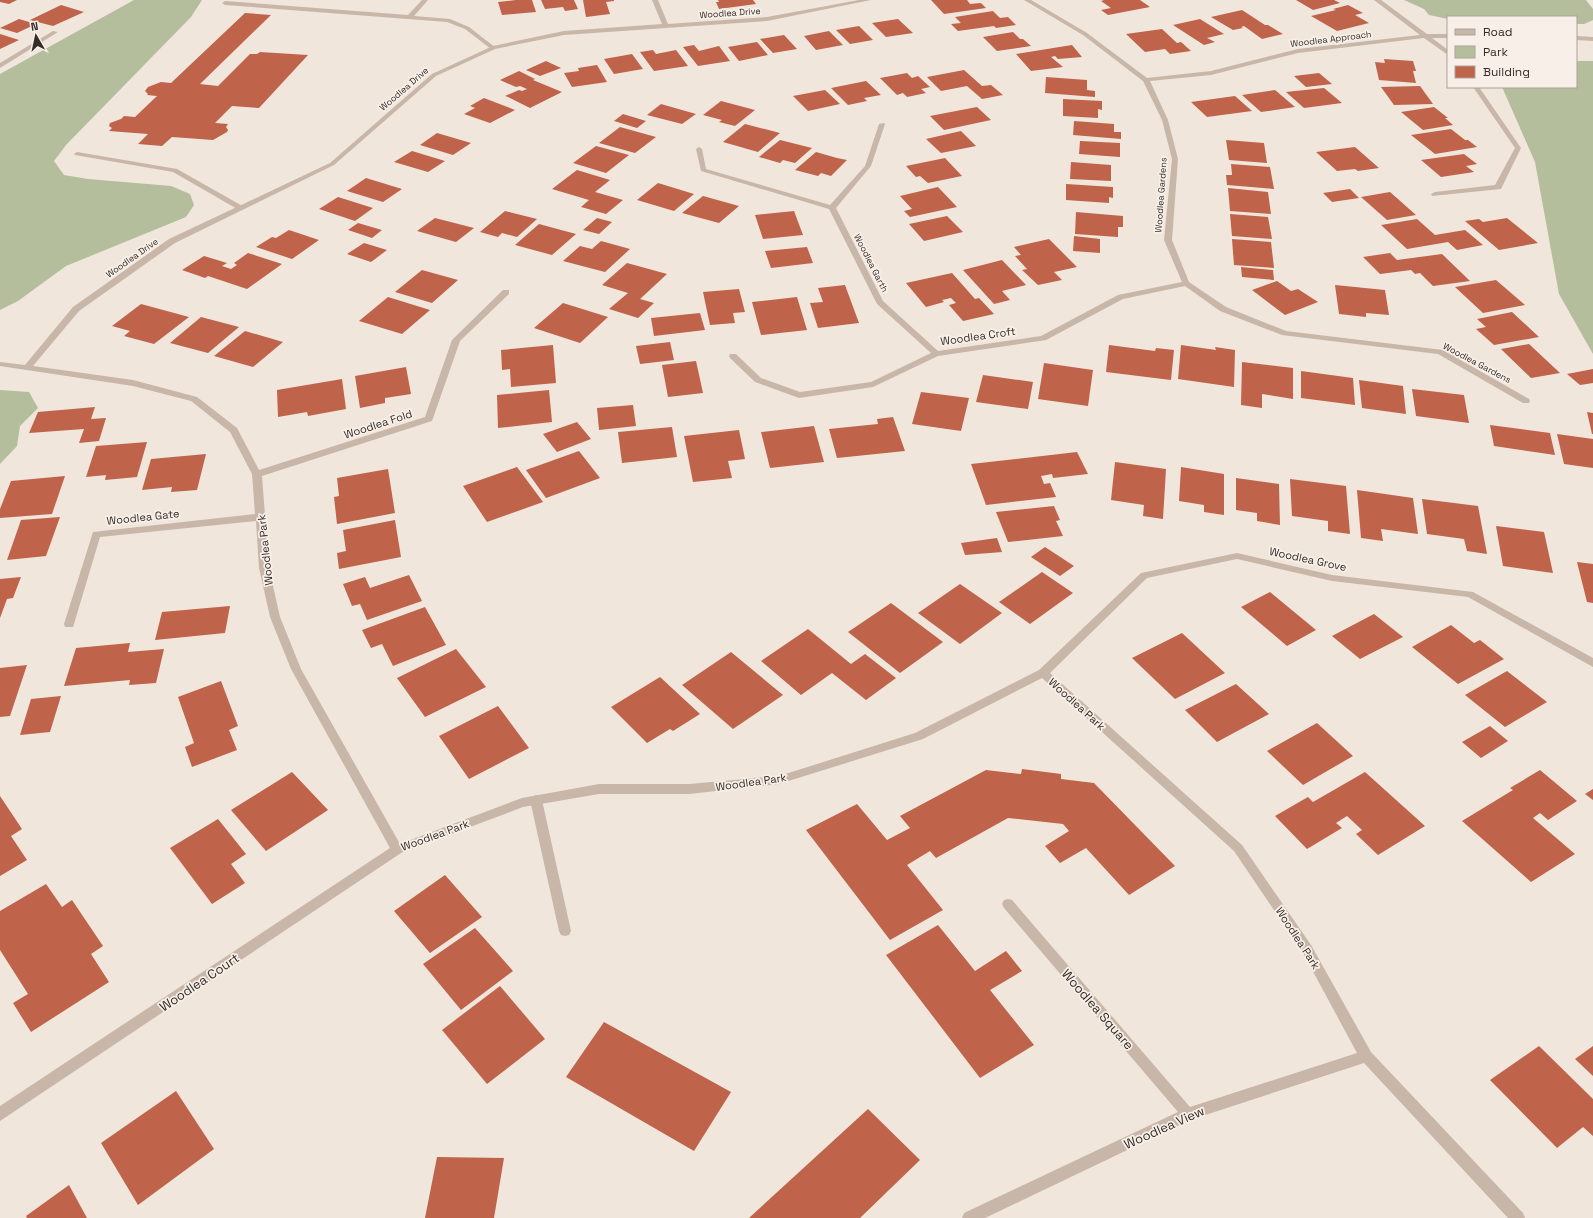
<svg xmlns="http://www.w3.org/2000/svg" width="1593" height="1218" font-family="'Space Grotesk',sans-serif">
<style>
.green{fill:#b4be9c}
.building{fill:#bf634b}
.lines{fill:none;stroke-linecap:round;stroke-linejoin:round}
.service{fill:#c8b6a8;fill-rule:evenodd}
.minor{fill:#c8b6a8;fill-rule:evenodd}
.labels{text-anchor:middle;stroke-width:3.5;stroke-linejoin:round;paint-order:stroke}
.far-street-label{font-size:9px;fill:#352c28;stroke:#f8f0e8}
.street-label{font-size:11px;fill:#352c28;stroke:#f8f0e8}
.near-street-label{font-size:13px;fill:#352c28;stroke:#f8f0e8}
</style>
<rect width="100%" height="100%" fill="#f0e6dc"/>
<g class="green">
<path d="M134 0H202L191 17 66 145 54 161 64 175 88 179 171 186 190 194 194 205 186 217 66 266 18 301 0 310V74Z"/>
<path d="M1404 0H1586L1593 9V20L1584 24H1576V17H1448V19L1429 15 1424 9Z"/>
<path d="M1576 61H1593V354L1559 294 1535 162 1502 87H1576Z"/>
<path d="M0 390 29 392 38 408 20 426 17 446 0 464Z"/>
</g>
<g class="building">
<path d="M0 0H17L9 4 0 2Z"/>
<path d="M516 0H532L536 12 502 15 498 2Z"/>
<path d="M541 0H574L578 9 565 11 563 7 545 9Z"/>
<path d="M583 0H614V1L606 2 610 14 586 17Z"/>
<path d="M718 0H753L756 4 719 9 716 2H719Z"/>
<path d="M931 0H967L970 4 981 3 986 8 944 14Z"/>
<path d="M1104 0H1140L1150 7 1108 15 1101 10 1111 8 1101 1Z"/>
<path d="M1296 0H1334L1340 3 1313 10Z"/>
<path d="M61 5 84 12 53 26 30 20Z"/>
<path d="M1348 5 1363 13 1355 15 1369 23 1337 31 1311 16 1336 10 1333 9Z"/>
<path d="M1242 10 1265 25H1268L1283 34 1262 39 1244 26 1241 27 1243 28 1233 30 1211 17Z"/>
<path d="M993 11 1000 18 1008 17 1016 25 996 28 994 26 958 31 951 24 961 23 955 17Z"/>
<path d="M245 13 271 15 200 84 218 86 250 54H257L260 52 308 55 259 108 232 106 215 123 228 124 226 127 228 130 227 132 213 140 172 137 162 146 138 144 148 134 109 131 112 128 109 126 110 123 121 119 124 116 135 117 157 96 147 95 148 94 145 91 148 87 161 82 171 83Z"/>
<path d="M19 19 36 24 17 33 0 28Z"/>
<path d="M898 19 913 33 886 37 872 23Z"/>
<path d="M1200 19 1224 34 1207 38 1215 42 1204 45 1173 25Z"/>
<path d="M859 26 873 40 850 44 836 30Z"/>
<path d="M1162 29 1177 43 1181 42 1191 51 1170 54 1165 49 1145 52 1126 34Z"/>
<path d="M829 31 843 45 816 50 804 36Z"/>
<path d="M1013 32 1020 39H1023L1031 46 997 51 983 37Z"/>
<path d="M0 34 19 40 0 49Z"/>
<path d="M784 35 797 49 773 53 760 39Z"/>
<path d="M757 42 768 55 739 61 728 47Z"/>
<path d="M694 45 699 51 719 46 730 61 698 66 683 47Z"/>
<path d="M1072 45 1082 57 1058 59 1055 56 1051 57 1063 67 1031 71 1016 54Z"/>
<path d="M653 50 656 54 676 50 688 66 654 71 640 52Z"/>
<path d="M632 54 643 69 614 74 604 59Z"/>
<path d="M1384 59 1413 61 1416 71H1413L1416 83 1379 80 1375 62 1385 63Z"/>
<path d="M546 61 561 68 540 76 526 70Z"/>
<path d="M597 65 607 82 572 87 564 73 579 71 578 68Z"/>
<path d="M964 70 982 86 991 85 1003 95 982 99 967 86 941 91 927 77Z"/>
<path d="M519 71 535 79 533 80 562 92 530 108 508 97 505 96 519 90 522 91 527 89 520 86 516 87 500 80Z"/>
<path d="M907 73 912 78 918 76 930 87 921 89 926 93 907 97 903 93 897 95 880 78Z"/>
<path d="M1319 73 1332 84 1306 87 1294 76Z"/>
<path d="M1046 77 1087 80V90L1095 91V97L1045 93Z"/>
<path d="M866 81 881 95 864 98 867 101 848 105 831 88Z"/>
<path d="M1420 86 1433 104 1394 105 1381 87Z"/>
<path d="M1324 88 1342 103 1304 108 1286 92Z"/>
<path d="M825 90 840 104 808 111 793 96Z"/>
<path d="M1275 90 1295 107 1261 112 1242 95Z"/>
<path d="M1235 96 1252 111 1207 117 1191 102Z"/>
<path d="M484 98 515 110 490 123 464 114 475 108 470 106Z"/>
<path d="M1063 99 1102 101V110L1098 109V118L1063 116Z"/>
<path d="M721 101 755 110 735 126 719 122 722 120 703 115Z"/>
<path d="M661 104 696 114 682 124 647 115Z"/>
<path d="M977 107 991 120 944 130 930 116Z"/>
<path d="M1434 107 1448 118H1445L1453 125 1423 130 1401 112Z"/>
<path d="M623 114 646 121 637 128 614 121Z"/>
<path d="M1074 121 1114 124V132H1121V139L1073 135Z"/>
<path d="M745 124 780 133 758 152 723 142Z"/>
<path d="M620 127 656 137 635 153 599 143Z"/>
<path d="M1451 129 1465 140H1468L1477 147 1435 154 1411 135Z"/>
<path d="M961 131 976 146 941 153 926 139Z"/>
<path d="M437 133 471 143 453 155 420 145Z"/>
<path d="M780 140 812 148 795 163 783 160 780 163 759 157Z"/>
<path d="M1226 140 1264 143 1267 163 1229 160Z"/>
<path d="M1080 141 1120 143V157L1079 154Z"/>
<path d="M596 146 629 155 606 173 573 163Z"/>
<path d="M1355 147 1379 168 1358 171 1355 169 1337 171 1316 152Z"/>
<path d="M412 151 445 161 428 172 394 162Z"/>
<path d="M816 152 837 158 847 160 831 176 821 173 818 176 795 170Z"/>
<path d="M1464 154 1477 164 1466 166 1474 172 1441 177 1421 160Z"/>
<path d="M945 158 962 176 928 183 920 176 916 177 906 166Z"/>
<path d="M1071 162 1111 165V181L1070 179Z"/>
<path d="M1231 164 1270 167 1274 189 1227 185 1226 175H1232Z"/>
<path d="M577 170 610 180 595 192 623 200 606 214 581 207 589 200 552 189Z"/>
<path d="M366 178 402 189 383 202 347 191Z"/>
<path d="M658 183 694 194 674 211 637 200Z"/>
<path d="M1066 184 1113 187V198L1109 197V203L1066 200Z"/>
<path d="M938 187 957 207 910 217 904 211 912 209 900 196Z"/>
<path d="M1228 188 1268 192 1271 214 1230 211Z"/>
<path d="M1350 189 1359 198 1332 202 1323 193Z"/>
<path d="M1390 192 1416 215 1387 220 1361 197Z"/>
<path d="M703 196 739 206 719 223 682 213Z"/>
<path d="M338 197 373 208 355 221 319 209Z"/>
<path d="M505 211 537 219 517 237 502 233 498 237 480 232Z"/>
<path d="M794 211 803 235 763 239 755 215Z"/>
<path d="M1076 212 1123 216V227H1118V237L1075 234Z"/>
<path d="M1230 214 1268 217 1272 239 1232 236Z"/>
<path d="M947 216 963 232 924 241 909 224Z"/>
<path d="M435 218 474 228 456 242 417 231Z"/>
<path d="M597 218 612 222 599 234 583 230Z"/>
<path d="M1507 218 1538 243 1499 250 1465 221 1479 219 1483 222Z"/>
<path d="M1417 219 1435 235 1465 230 1483 245 1457 250 1448 242 1407 249 1381 225Z"/>
<path d="M358 223 382 230 372 238 348 230Z"/>
<path d="M539 224 576 234 552 255 515 245Z"/>
<path d="M289 230 319 240 292 259 256 247 272 237 276 238Z"/>
<path d="M1074 236 1100 239V253L1073 251Z"/>
<path d="M1049 239 1077 267 1054 272 1062 280 1038 285 1022 270 1027 269 1015 256 1021 255 1014 247Z"/>
<path d="M1232 239 1271 242 1274 268 1234 265Z"/>
<path d="M601 241 630 249 605 272 563 261 580 246 592 249Z"/>
<path d="M364 243 387 250 371 262 347 254Z"/>
<path d="M807 247 813 263 771 268 765 251Z"/>
<path d="M248 253 282 264 247 289 208 276 205 278 182 270 204 256 227 263 222 266 231 269 237 265 234 263Z"/>
<path d="M1390 253 1397 260 1442 254 1470 281 1433 286 1420 273 1415 274 1411 270 1380 274 1363 257Z"/>
<path d="M1002 260 1026 285 1002 291 1010 300 994 304 963 270Z"/>
<path d="M627 263 667 274 640 299 654 303 638 318 609 309 628 293 602 285Z"/>
<path d="M1241 267 1273 270 1274 280 1242 277Z"/>
<path d="M422 270 458 280 432 303 395 292Z"/>
<path d="M952 273 975 299 979 298 994 314 963 321 949 305 956 303 951 298 942 300 944 302 926 307 906 283Z"/>
<path d="M1496 280 1525 305 1483 313 1455 287Z"/>
<path d="M1277 281 1291 291 1298 289 1318 302 1285 315 1252 290Z"/>
<path d="M845 285 859 323 818 328 810 303 823 302 818 288Z"/>
<path d="M1335 285 1385 290 1389 315 1366 313V317L1339 314Z"/>
<path d="M739 289 745 312 733 313 735 323 710 325 703 292Z"/>
<path d="M388 297 430 310 402 334 359 321Z"/>
<path d="M797 297 807 330 761 335 752 302Z"/>
<path d="M563 303 608 317 580 343 534 328Z"/>
<path d="M141 304 189 317 154 344 124 336 130 331 112 326Z"/>
<path d="M1512 312 1539 337 1494 345 1476 329 1486 327 1477 319Z"/>
<path d="M700 313 705 330 654 336 651 318Z"/>
<path d="M201 317 239 327 208 353 170 343Z"/>
<path d="M245 331 283 342 253 367 214 356Z"/>
<path d="M670 342 674 360 640 364 636 346Z"/>
<path d="M1529 344 1560 373 1531 378 1501 349Z"/>
<path d="M553 345 556 383 511 387 510 369 502 370 501 350Z"/>
<path d="M1109 345 1155 351 1156 348 1174 350 1171 380 1106 372Z"/>
<path d="M1181 345 1216 350 1215 347 1235 350 1234 387 1178 379Z"/>
<path d="M696 361 703 393 668 397 662 365Z"/>
<path d="M1242 362 1293 368V399L1262 394V408L1241 405Z"/>
<path d="M1044 363 1093 370 1088 406 1038 399Z"/>
<path d="M406 367 411 394 385 398V403L360 408 355 376Z"/>
<path d="M1593 369V383L1580 385 1567 374Z"/>
<path d="M1301 371 1353 378 1355 405 1301 398Z"/>
<path d="M983 375 1033 382 1028 409 976 402Z"/>
<path d="M342 379 346 409 308 416 307 412 278 417 277 390Z"/>
<path d="M1359 380 1403 386 1406 414 1362 408Z"/>
<path d="M1412 389 1464 395 1469 423 1416 416Z"/>
<path d="M549 390 552 422 498 428 497 395Z"/>
<path d="M921 392 969 398 961 431 912 424Z"/>
<path d="M633 405 636 426 599 430 597 408Z"/>
<path d="M95 407 91 419 106 418 99 441 79 443 84 429 29 433 38 412Z"/>
<path d="M1587 412 1593 413V434H1592Z"/>
<path d="M893 417 905 451 837 458 829 429 878 424 877 419Z"/>
<path d="M577 422 591 439 557 452 543 434Z"/>
<path d="M1490 425 1550 433 1555 455 1494 446Z"/>
<path d="M814 426 824 462 770 468 761 432Z"/>
<path d="M672 427 677 457 622 463 618 432Z"/>
<path d="M739 430 745 459 728 461 732 478 693 482 684 436Z"/>
<path d="M1557 434 1593 439V468L1564 464Z"/>
<path d="M147 442 137 477 105 480 106 475 86 477 96 446Z"/>
<path d="M579 451 600 478 546 498 526 470Z"/>
<path d="M1077 452 1088 474 1053 478 1052 474 1041 476 1044 484 1050 483 1056 497 986 505 971 464Z"/>
<path d="M206 454 197 490 171 492 172 487 142 490 151 459Z"/>
<path d="M1115 462 1166 469 1163 519 1143 516 1144 505 1111 500Z"/>
<path d="M517 467 543 502 487 522 463 486Z"/>
<path d="M1181 467 1224 474V515L1204 512V505L1179 501Z"/>
<path d="M388 469 395 513 337 524 334 497 339 496 337 478Z"/>
<path d="M65 476 52 514 0 518V509L11 481Z"/>
<path d="M1236 478 1279 484 1280 525 1257 521V513L1236 510Z"/>
<path d="M1290 479 1346 486 1350 534 1328 531V521L1292 516Z"/>
<path d="M1357 490 1413 498 1418 534 1381 529 1383 541 1361 538Z"/>
<path d="M1422 499 1478 506 1487 554 1467 551 1464 539 1427 534Z"/>
<path d="M1054 506 1060 520 1056 521 1063 536 1008 542 996 512Z"/>
<path d="M60 517 46 556 7 560 21 520Z"/>
<path d="M395 520 401 557 339 569 337 553 346 551 343 530Z"/>
<path d="M1496 526 1544 532 1553 573 1503 566Z"/>
<path d="M997 538 1002 552 965 555 961 543Z"/>
<path d="M1045 547 1074 566 1060 576 1031 557Z"/>
<path d="M1577 562 1593 564V603L1587 602Z"/>
<path d="M1042 572 1073 593 1030 624 999 602Z"/>
<path d="M409 575 422 601 367 620 360 604 352 606 343 584 365 577 370 588Z"/>
<path d="M21 577 13 598 7 599 0 618V579Z"/>
<path d="M960 584 1002 613 960 644 918 613Z"/>
<path d="M1270 592 1316 630 1287 646 1241 607Z"/>
<path d="M891 603 943 642 900 673 848 632Z"/>
<path d="M230 606 225 633 155 640 162 612Z"/>
<path d="M425 607 446 645 393 666 382 644 371 648 362 630Z"/>
<path d="M1374 614 1403 637 1360 659 1332 636Z"/>
<path d="M1451 625 1474 643 1480 640 1504 659 1458 684 1412 647Z"/>
<path d="M808 629 851 664 865 654 896 678 866 700 832 673 801 695 761 661Z"/>
<path d="M1182 633 1225 673 1175 699 1132 658Z"/>
<path d="M130 643 128 652 164 649 156 683 129 685 130 680 64 686 76 648Z"/>
<path d="M456 649 486 687 425 717 397 678Z"/>
<path d="M731 652 783 695 733 729 682 685Z"/>
<path d="M27 665 10 716 0 717V668Z"/>
<path d="M1507 671 1547 702 1505 727 1465 695Z"/>
<path d="M660 677 700 714 673 731 670 729 647 743 611 707Z"/>
<path d="M221 681 238 726 229 730 237 750 192 767 185 747 194 743 178 697Z"/>
<path d="M1236 684 1269 714 1217 742 1185 710Z"/>
<path d="M61 696 50 732 20 735 31 699Z"/>
<path d="M498 706 529 748 469 779 439 736Z"/>
<path d="M1317 723 1353 756 1303 785 1267 751Z"/>
<path d="M1490 726 1508 741 1481 758 1462 742Z"/>
<path d="M1022 769 1061 774V779L1094 783 1175 866 1129 895 1086 848 1060 863 1045 846 1069 831 1063 824 1008 818 936 858 930 851 907 865 943 910 890 940 806 830 857 804 887 840 910 828 900 816 986 770 1021 774Z"/>
<path d="M1540 770 1577 801 1548 820 1540 813 1533 818 1575 854 1531 882 1462 821 1513 790 1510 788Z"/>
<path d="M292 772 328 810 266 851 231 810Z"/>
<path d="M1365 772 1425 826 1378 855 1356 834 1362 830 1347 816 1336 823 1342 828 1307 849 1275 816 1308 797 1313 802Z"/>
<path d="M1593 789V800L1585 794Z"/>
<path d="M0 796 22 829 11 836 27 860 0 876Z"/>
<path d="M218 819 246 854 231 864 245 883 212 904 170 848Z"/>
<path d="M445 875 482 917 430 953 394 911Z"/>
<path d="M46 884 62 907 72 900 103 946 91 954 109 982 31 1032 13 1003 28 994 0 950V911Z"/>
<path d="M938 925 975 971 1006 951 1022 971 990 990 1034 1045 980 1078 886 955Z"/>
<path d="M475 928 513 971 461 1010 423 964Z"/>
<path d="M500 986 545 1039 487 1084 442 1030Z"/>
<path d="M604 1022 731 1092 694 1151 566 1077Z"/>
<path d="M1539 1046 1593 1099V1136L1583 1127 1557 1148 1490 1080Z"/>
<path d="M1593 1046V1076L1575 1059Z"/>
<path d="M176 1091 214 1149 138 1205 101 1143Z"/>
<path d="M868 1109 920 1160 860 1218H749Z"/>
<path d="M437 1157 504 1158 494 1218H425Z"/>
<path d="M69 1185 87 1218H27L26 1216Z"/>
</g>
<g class="lines">
<g class="service">
<path d="M422 0H428L414 16 450 19 469 27 496 48 491 49 465 29 447 22 225 5 222 3 225 1 408 15Z"/>
<path d="M77 152 177 169 246 208 242 210H239L173 172 75 155 74 154Z"/>
<path d="M536 795 540 797 542 800 571 931 569 935 565 936 561 935 559 931 530 800 532 797Z"/>
</g>
<g class="minor">
<path d="M652 0H658L668 24 767 17 859 0H871L767 21 564 35 495 49 436 76 334 165 175 243 79 311 33 366 133 380 197 397 237 428 259 470 425 417 452 340 503 290H509V294L460 341 432 421 262 476 269 568 280 617 301 669 400 844 522 798 599 784H689L779 776 915 733 1039 670 1141 573 1237 553 1332 575 1473 592 1593 658V667L1468 597 1332 581 1237 559 1147 578 1050 673 1242 845 1311 945 1371 1052 1523 1213 1525 1218H1508L1364 1063 1190 1120 985 1218H962L964 1213 1178 1112 1004 908 1002 904 1004 900 1008 899 1012 900 1190 1107 1357 1053 1303 953 1234 851 1042 678 923 739 779 784 689 794H599L523 807 401 853 0 1121V1106L390 848 291 669 270 617 259 568 256 521 100 537 74 624 73 627H65L64 624 93 532 255 514 252 474 230 432 191 401 133 386 0 366V362L25 365 73 307 169 239 330 163 432 74 493 46 564 31 662 24Z"/>
<path d="M1024 0H1031L1087 33 1147 78 1211 71 1298 49 1420 35 1374 0H1381L1427 34H1448V38H1432L1448 50V55L1424 38 1298 53 1211 75 1150 81 1168 120 1178 159 1172 240 1189 282 1226 307 1286 331 1443 350 1529 399 1530 401 1529 403H1523L1438 354 1282 335 1220 311 1185 286 1123 299 1046 340 938 356 873 387 799 398 755 382 730 358 729 356 730 354H736L761 378 800 392 871 382 931 353 877 304 829 209 701 171 696 149 699 147 702 149 706 169 830 205 865 166 879 124 884 123 885 124 871 166 836 208 883 301 938 351 1041 336 1118 295 1182 282 1164 240 1172 159 1162 120 1143 81 1083 35Z"/>
<path d="M53 31 58 32 0 68V63Z"/>
<path d="M1576 36 1593 37V41L1576 40Z"/>
<path d="M1473 87H1479L1521 148 1501 189 1432 196 1431 194 1435 192 1495 185 1515 148Z"/>
</g>
</g>
<g class="labels">
<g class="far-street-label">
<text transform="translate(730 13) rotate(-4)" y="3">Woodlea Drive</text>
<text transform="translate(1331 39) rotate(-7)" y="3">Woodlea Approach</text>
<text transform="translate(404 89) rotate(-41)" y="3">Woodlea Drive</text>
<text transform="translate(1161 195) rotate(-86)" y="3">Woodlea Gardens</text>
<text transform="translate(132 258) rotate(-35)" y="3">Woodlea Drive</text>
<text transform="translate(871 263) rotate(63)" y="3">Woodlea Garth</text>
<text transform="translate(1477 363) rotate(28)" y="3">Woodlea Gardens</text>
</g>
<g class="street-label">
<text transform="translate(978 336) rotate(-8)" y="4">Woodlea Croft</text>
<text transform="translate(378 424) rotate(-18)" y="4">Woodlea Fold</text>
<text transform="translate(143 517) rotate(-6)" y="4">Woodlea Gate</text>
<text transform="translate(265 550) rotate(-96)" y="4">Woodlea Park</text>
<text transform="translate(1308 559) rotate(12)" y="4">Woodlea Grove</text>
<text transform="translate(1077 704) rotate(42)" y="4">Woodlea Park</text>
<text transform="translate(751 782) rotate(-8)" y="4">Woodlea Park</text>
<text transform="translate(435 835) rotate(-20)" y="4">Woodlea Park</text>
<text transform="translate(1298 938) rotate(57)" y="4">Woodlea Park</text>
</g>
<g class="near-street-label">
<text transform="translate(199 982) rotate(-34)" y="5">Woodlea Court</text>
<text transform="translate(1098 1009) rotate(49)" y="5">Woodlea Square</text>
<text transform="translate(1164 1127) rotate(-24)" y="5">Woodlea View</text>
</g>
</g>
<rect x="1447" y="16" width="130" height="72" fill="#f8f0e8" stroke="#aaa29b"/>
<rect x="1455" y="29" width="20" height="6" fill="#c8b6a8" stroke="#aaa29b"/>
<text x="1483" y="36" font-size="12" fill="#352c28">Road</text>
<rect x="1455" y="46" width="20" height="12" fill="#b4be9c" stroke="#aaa29b"/>
<text x="1483" y="56" font-size="12" fill="#352c28">Park</text>
<rect x="1455" y="66" width="20" height="12" fill="#bf634b" stroke="#aaa29b"/>
<text x="1483" y="76" font-size="12" fill="#352c28">Building</text>
<g transform="translate(36 36) rotate(351)" stroke="#f8f0e8" stroke-width="3" paint-order="stroke">
<path d="M0-3L7 15L0 10L-7 15Z" fill="#352c28"/>
<text y="-6" font-size="11" font-weight="bold" text-anchor="middle" fill="#352c28">N</text>
</g>
</svg>
